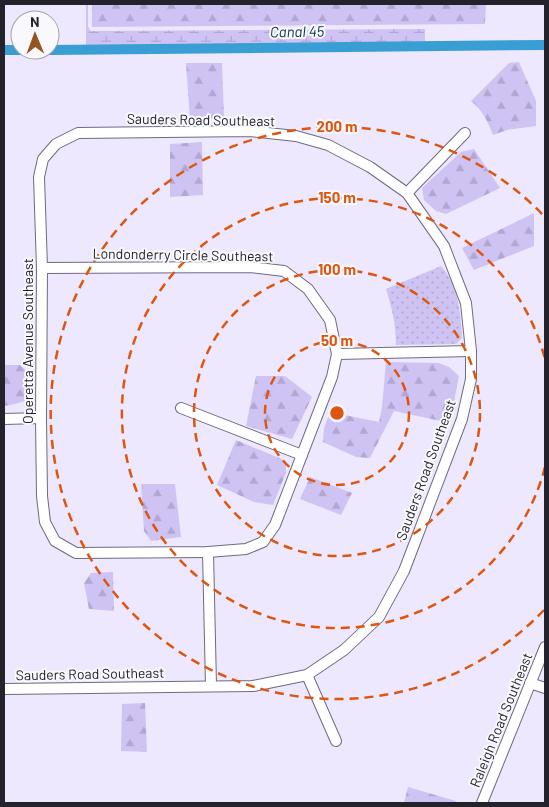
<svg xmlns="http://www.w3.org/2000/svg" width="549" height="807" font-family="Barlow,sans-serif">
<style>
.grass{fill:url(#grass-dots)}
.forest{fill:url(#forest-firs)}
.wetland{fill:url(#wetland-marsh)}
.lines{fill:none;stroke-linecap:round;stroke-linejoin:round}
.canal{stroke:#399ed4;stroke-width:10}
.minor-casing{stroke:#706a81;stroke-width:12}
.minor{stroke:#fff;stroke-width:10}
.ring{fill:none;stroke:#de560e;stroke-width:2.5;stroke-dasharray:9 6}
.labels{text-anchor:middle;stroke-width:4;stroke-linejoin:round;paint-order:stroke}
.street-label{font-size:14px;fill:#24222b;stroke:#f9f8fd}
.water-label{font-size:15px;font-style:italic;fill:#08344a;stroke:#f9f8fd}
.centre{fill:#de560e;stroke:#f9f8fd;stroke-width:2.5}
.ring-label{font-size:15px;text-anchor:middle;font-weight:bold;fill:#de560e;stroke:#f9f8fd;stroke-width:4;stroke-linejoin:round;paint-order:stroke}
</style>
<defs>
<pattern id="grass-dots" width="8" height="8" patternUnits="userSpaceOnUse" patternTransform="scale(1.25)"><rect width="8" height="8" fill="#cfc3f4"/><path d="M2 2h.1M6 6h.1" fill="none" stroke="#b2a7d1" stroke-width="1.8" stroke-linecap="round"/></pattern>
<pattern id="forest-firs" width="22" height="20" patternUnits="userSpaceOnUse" patternTransform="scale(1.25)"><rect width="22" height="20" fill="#cfc3f4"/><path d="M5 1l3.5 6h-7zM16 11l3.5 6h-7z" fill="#b2a7d1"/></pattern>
<pattern id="wetland-marsh" width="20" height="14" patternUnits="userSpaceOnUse" patternTransform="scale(1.25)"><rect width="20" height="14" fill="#cfc3f4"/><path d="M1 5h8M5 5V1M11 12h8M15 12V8" fill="none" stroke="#b2a7d1"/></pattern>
</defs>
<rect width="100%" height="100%" fill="#ede8fd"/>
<path class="grass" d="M441 266C458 285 461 313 462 338L456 344 396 345C396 325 392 308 386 289Z"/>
<g class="forest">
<path d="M92 4H486L485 24 92 27Z"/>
<path d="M519 62 536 101V126L507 130 493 135C487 120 483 111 471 101L509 63Z"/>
<path d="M186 63H222L224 118 190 120Z"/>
<path d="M202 142 203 195 170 197V144Z"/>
<path d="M474 149 500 188 446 214 436 211 424 200 422 188 461 152Z"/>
<path d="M534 213V246L474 270 462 248Z"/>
<path d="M386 362 439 363 449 367 459 376 450 423 394 411 370 458 356 457 323 442 324 428 330 412 379 422 382 407Z"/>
<path d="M4 365H20L28 373V400L15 404 4 406Z"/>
<path d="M256 376H285L312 397 292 439 246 426Z"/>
<path d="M236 440 286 461V473L273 505 254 502 217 485Z"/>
<path d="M310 477 352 493 341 515 300 499Z"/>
<path d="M141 484H175L181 537 151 541 144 531Z"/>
<path d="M113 572 114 611 89 609 84 583 91 573Z"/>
<path d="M145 703 147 752 121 751 122 704Z"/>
<path d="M408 787 456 801V803H404Z"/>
</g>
<path class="wetland" d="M86 4H88V27L91 31 425 29V51L86 48Z"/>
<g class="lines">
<g class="canal">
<path d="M4 50H42"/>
<path d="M50 50 545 45"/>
</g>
<defs>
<g id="minor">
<path d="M407 193 465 133"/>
<path d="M337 354 471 351"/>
<path d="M181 408 302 455"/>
<path d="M4 419 41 418"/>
<path d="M208 552 211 686"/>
<path d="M307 675 336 741"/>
<path d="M530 683 545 688"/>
<path d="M4 689 253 686 307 675 344 650 379 617 404 571 462 419 471 379V351L466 303 444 246 407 193 370 167 328 145 296 136 250 131 78 133 56 144 43 159 39 177 42 268 41 418 42 496 45 522 55 541 76 553 208 552 246 549 263 542 275 525 332 377 337 354 330 320 308 289 284 271 250 267 42 268"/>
<path d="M482 803 545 647"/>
</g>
</defs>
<use href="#minor" class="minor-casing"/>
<use href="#minor" class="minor"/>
</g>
<g class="ring">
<circle cx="337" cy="413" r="72"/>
<circle cx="337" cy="413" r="143"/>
<path d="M545 467A215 215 0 1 1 545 359"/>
<path d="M544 610A286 286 0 1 1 544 216"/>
</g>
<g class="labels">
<g class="street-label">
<text transform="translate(201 120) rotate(1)" y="5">Sauders Road Southeast</text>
<text transform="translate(183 255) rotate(1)" y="5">Londonderry Circle Southeast</text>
<text transform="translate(28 341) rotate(-90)" y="5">Operetta Avenue Southeast</text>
<text transform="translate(426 470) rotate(-70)" y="5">Sauders Road Southeast</text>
<text transform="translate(90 674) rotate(-1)" y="5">Sauders Road Southeast</text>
<text transform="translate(501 720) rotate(-68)" y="5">Raleigh Road Southeast</text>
</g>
<g class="water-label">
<text transform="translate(297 32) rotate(-1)" y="5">Canal 45</text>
</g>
</g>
<circle cx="337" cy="413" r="8" class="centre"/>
<g class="ring-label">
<text x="337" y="132">200 m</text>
<text x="337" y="203">150 m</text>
<text x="337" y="275">100 m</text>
<text x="337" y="346">50 m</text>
</g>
<rect width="549" height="807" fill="none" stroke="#24222b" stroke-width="10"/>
<g transform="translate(35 35) rotate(359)"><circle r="24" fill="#f9f8fd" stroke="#a4a2a9"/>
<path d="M0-4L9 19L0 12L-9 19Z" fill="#965422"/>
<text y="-8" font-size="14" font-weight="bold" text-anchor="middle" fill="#24222b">N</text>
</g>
</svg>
